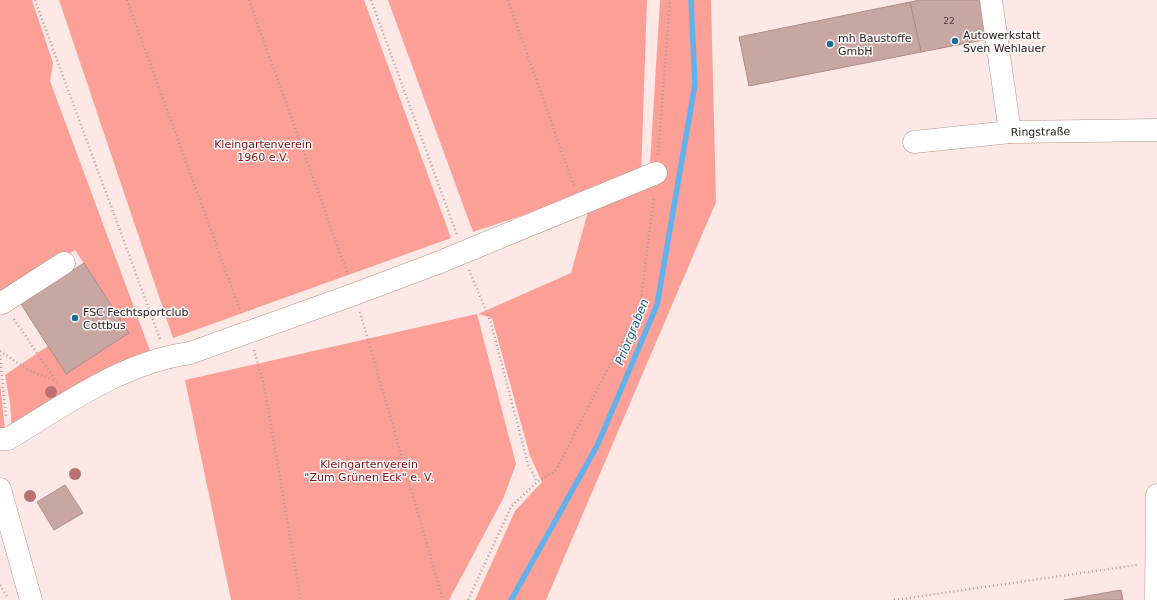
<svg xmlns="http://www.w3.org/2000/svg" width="1157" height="600" font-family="'DejaVu Sans',sans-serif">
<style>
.green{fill:#fc9f96}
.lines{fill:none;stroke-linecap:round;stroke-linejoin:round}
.stream{stroke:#61b2ec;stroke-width:5.5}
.building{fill:#c8a6a2;stroke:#ae8d89}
.minor-casing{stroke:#b4938f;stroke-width:23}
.path{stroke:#af9d9b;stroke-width:2.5;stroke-dasharray:1 3;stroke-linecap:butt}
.minor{stroke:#fff;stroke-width:22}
.tree{fill:#b97172}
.poi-dot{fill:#1c6b9d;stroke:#fbfbfb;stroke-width:1.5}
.labels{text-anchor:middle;stroke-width:3;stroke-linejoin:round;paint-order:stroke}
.number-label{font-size:9px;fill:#4e3c3a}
.poi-label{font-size:11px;fill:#261918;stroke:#fbfbfb;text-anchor:start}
.street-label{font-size:11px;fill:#261918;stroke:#fbfbfb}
.park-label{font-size:11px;fill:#811014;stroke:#fbfbfb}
.water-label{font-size:12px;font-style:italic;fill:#205a82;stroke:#fbfbfb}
</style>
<rect width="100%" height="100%" fill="#fde8e5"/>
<g class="green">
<path d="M0 0H32L53 63 50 81 152 356 12 430 10 403 5 375 48 346 66 374 129 333 75 250 0 299Z"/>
<path d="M59 0H364L451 238 173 338Z"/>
<path d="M388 0H647L641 175 473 232Z"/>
<path d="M660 0H711L716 202 546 600H475L515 511 542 482 530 456 492 318 478 314 571 273 589 208 649 180Z"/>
<path d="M477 314 516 464 503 499 449 600H231L185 380Z"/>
<path d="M0 383 5 431H0Z"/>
</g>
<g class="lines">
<path class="stream" d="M511 600 597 446 657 305 695 84 691 0"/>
</g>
<g class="building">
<path d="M920 0H979L988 39 921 52 910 2Z"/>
<path d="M910 2 921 52 749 86 739 37Z"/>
<path d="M84 263 129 333 66 374 21 304Z"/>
<path d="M65 485 83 513 54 530 37 502Z"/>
<path d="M1121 590 1123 600H1064Z"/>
</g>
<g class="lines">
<defs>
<g id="minor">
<path d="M991 0 1010 132"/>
<path id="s1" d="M914 142 1010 132 1157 130"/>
<path d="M2 303 64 263"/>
<path d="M0 439H8C66 404 121 363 190 353L355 294 435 264 656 173"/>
<path d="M0 489 31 600"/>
<path d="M1156 600 1157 495"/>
</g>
</defs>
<use href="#minor" class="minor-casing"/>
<g class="path">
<path d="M35 0 160 339"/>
<path d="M127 0 241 313"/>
<path d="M249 0 348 275"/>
<path d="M371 0 457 235"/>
<path d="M508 0 574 186"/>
<path d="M658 155 670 0"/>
<path d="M469 270 491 323 528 464 537 482"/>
<path d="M360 312 443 600"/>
<path d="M14 319 58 384"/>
<path d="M254 350 264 385 301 600"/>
<path d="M0 351 28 370 56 381"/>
<path d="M0 355 6 417"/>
<path d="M0 585 8 598"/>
<path d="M468 600 511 507 537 482 556 470 640 306 654 196"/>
<path d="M894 600 1137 565"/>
</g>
<use href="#minor" class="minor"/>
</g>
<g class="tree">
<circle cx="51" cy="392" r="6"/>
<circle cx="75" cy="474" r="6"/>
<circle cx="30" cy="496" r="6"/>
</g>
<g class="poi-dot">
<circle cx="955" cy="41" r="4"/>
<circle cx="830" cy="44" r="4"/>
<circle cx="75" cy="318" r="4"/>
</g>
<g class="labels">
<g class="number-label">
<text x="949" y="24">22</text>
</g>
<g class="poi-label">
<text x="963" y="39">Autowerkstatt<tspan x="963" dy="13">Sven Wehlauer</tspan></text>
<text x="838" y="42">mh Baustoffe<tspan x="838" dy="13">GmbH</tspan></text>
<text x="83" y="316">FSC Fechtsportclub<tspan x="83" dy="13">Cottbus</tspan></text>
</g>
<g class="street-label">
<text dy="4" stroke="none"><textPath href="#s1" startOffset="127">Ringstraße</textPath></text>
</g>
<g class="park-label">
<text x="263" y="148">Kleingartenverein<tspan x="263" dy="13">1960 e.V.</tspan></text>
<text x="369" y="468">Kleingartenverein<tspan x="369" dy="13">"Zum Grünen Eck" e. V.</tspan></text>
</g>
<g class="water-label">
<text transform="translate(632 332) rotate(-68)" y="4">Priorgraben</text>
</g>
</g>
</svg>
